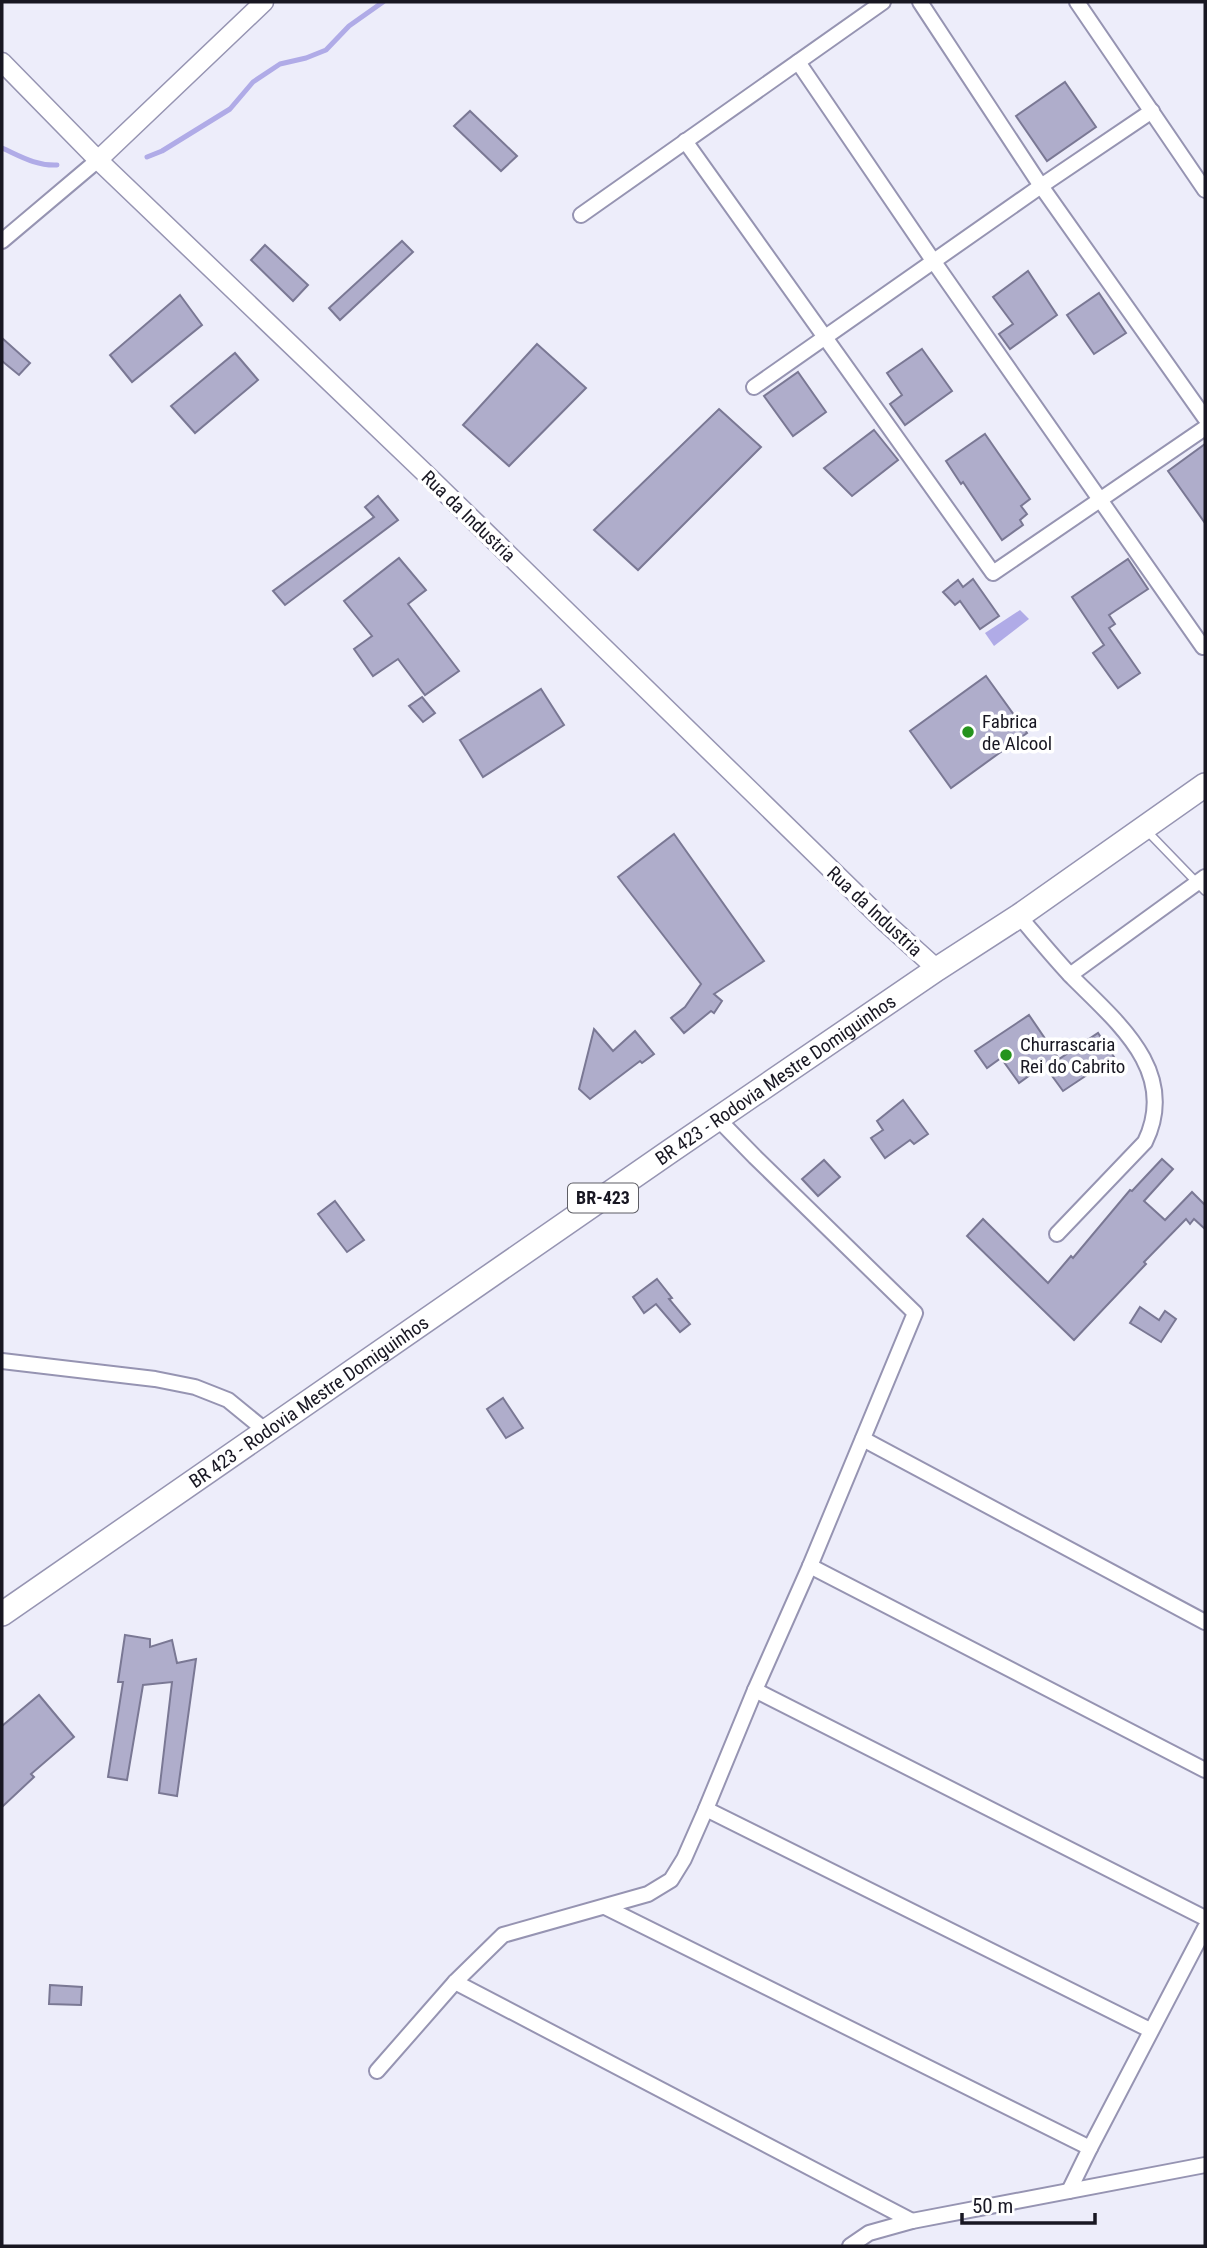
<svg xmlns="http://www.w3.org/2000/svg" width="1207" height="2248" font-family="'Roboto Condensed',sans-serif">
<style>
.water{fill:#b0abe7}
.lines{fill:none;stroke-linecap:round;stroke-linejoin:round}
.stream{stroke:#b0abe7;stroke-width:5}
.building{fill:#afadcb;stroke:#7a7894;stroke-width:2}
.service-casing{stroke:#9694b2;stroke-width:10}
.minor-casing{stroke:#9694b2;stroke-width:18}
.tertiary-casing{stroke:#9694b2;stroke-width:21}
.primary-casing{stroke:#9694b2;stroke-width:26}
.service{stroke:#fff;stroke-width:7}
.minor{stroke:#fff;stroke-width:14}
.tertiary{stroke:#fff;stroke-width:18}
.primary{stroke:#fff;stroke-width:23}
.poi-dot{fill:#25931d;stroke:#fff;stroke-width:2.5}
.labels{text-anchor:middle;stroke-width:7;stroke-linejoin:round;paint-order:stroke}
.shield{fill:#fff;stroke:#5d5d64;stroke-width:2}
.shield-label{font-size:18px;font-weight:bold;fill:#181722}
.street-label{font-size:19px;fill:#181722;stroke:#fff}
.poi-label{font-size:19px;fill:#181722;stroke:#fff;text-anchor:start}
</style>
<rect width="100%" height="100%" fill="#ededfa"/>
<path class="water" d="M1020 610 1029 619 994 646 985 633Z"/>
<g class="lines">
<g class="stream">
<path d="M2 148C20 156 36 166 57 165"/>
<path d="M147 157 162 151 230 109 253 82 280 64 306 58 326 50 349 26 383 2"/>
</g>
</g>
<g class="building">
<path d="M1065 82 1096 127 1047 161 1016 116Z"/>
<path d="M470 111 517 156 501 171 454 126Z"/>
<path d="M402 241 413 252 340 320 329 308Z"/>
<path d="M265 245 308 285 293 301 251 260Z"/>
<path d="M1028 271 1057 315 1010 349 999 334 1013 324 993 297Z"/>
<path d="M1099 293 1126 333 1094 354 1067 315Z"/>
<path d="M180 295 202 325 132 382 110 355Z"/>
<path d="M2 338 30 363 19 375 2 361Z"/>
<path d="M537 344 586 388 509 466 463 425Z"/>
<path d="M922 349 952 391 905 425 890 404 902 395 887 373Z"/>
<path d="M235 353 258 380 195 433 171 406Z"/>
<path d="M798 372 826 412 793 436 764 396Z"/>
<path d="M719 409 761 447 638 570 594 530Z"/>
<path d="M874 430 898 460 852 496 824 468Z"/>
<path d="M985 434 1030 499 1021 506 1027 514 1020 520 1023 525 1002 540 963 482 961 484 946 461Z"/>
<path d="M1205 444V523L1168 471Z"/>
<path d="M378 496 398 520 285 605 273 591 374 517 365 507Z"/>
<path d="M399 558 426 590 408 604 459 671 425 695 398 659 373 676 354 649 372 636 344 601Z"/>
<path d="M1128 559 1148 589 1109 615 1115 624 1109 628 1140 673 1118 688 1093 653 1104 645 1072 597Z"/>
<path d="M973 579 999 616 980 629 960 601 955 605 943 592 958 580 963 587Z"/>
<path d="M986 676 1027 733 951 788 910 731Z"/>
<path d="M541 689 564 725 483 777 460 740Z"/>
<path d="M422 697 435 713 423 722 409 706Z"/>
<path d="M674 834 764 961 714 994 722 1001 714 1013 711 1011 684 1033 671 1018 685 1007 701 984 618 877Z"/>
<path d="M1029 1015 1059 1059 1098 1033 1114 1057 1063 1091 1044 1065 1019 1083 1001 1058 987 1068 975 1051Z"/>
<path d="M594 1029 613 1051 635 1031 654 1054 642 1063 640 1061 590 1099 579 1089Z"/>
<path d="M903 1100 928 1134 914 1144 910 1140 885 1158 871 1138 883 1130 877 1121Z"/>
<path d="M1162 1159 1173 1169 1144 1201 1165 1220 1192 1192 1205 1205V1229L1194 1219 1190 1224 1186 1219 1144 1262 1146 1264 1074 1340 967 1236 983 1219 1048 1283 1071 1256 1073 1258 1130 1190 1132 1191Z"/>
<path d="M824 1160 840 1177 818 1196 802 1179Z"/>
<path d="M335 1201 364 1240 347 1252 318 1214Z"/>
<path d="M657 1279 672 1298 669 1299 690 1324 680 1332 656 1304 644 1313 633 1297Z"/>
<path d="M1140 1307 1159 1320 1165 1311 1176 1319 1161 1342 1130 1323Z"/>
<path d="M503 1398 523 1428 506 1438 487 1409Z"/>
<path d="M125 1635 150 1639V1647L172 1640 177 1663 196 1659 177 1796 159 1793 172 1682 143 1685 127 1780 108 1777 123 1682H118Z"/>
<path d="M39 1695 74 1737 31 1774 34 1777 2 1807V1726Z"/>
<path d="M50 1985 82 1987 81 2005 49 2004Z"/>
</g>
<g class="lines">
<defs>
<path id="service" d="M1147 831 1205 891"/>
<g id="minor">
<path d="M920 2 1041 186 1205 418"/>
<path d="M1077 2 1205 190"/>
<path d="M798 62 934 262 1203 647 1205 646"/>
<path d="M685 141 993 573 1205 428"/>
<path d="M581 215 883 2"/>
<path d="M2 241 98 160"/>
<path d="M754 387 1041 186 1152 111"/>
<path d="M1019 916C1037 937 1054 958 1073 978 1118 1023 1179 1072 1145 1142L1057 1234"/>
<path d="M1070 975 1205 877"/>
<path d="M2 1361 155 1379 195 1387 228 1400 266 1431"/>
<path d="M863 1439 1205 1622"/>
<path d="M810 1566 1205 1770"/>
<path d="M755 1690 1205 1918"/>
<path d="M706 1809 1150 2030"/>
<path d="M605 1907 1090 2148 1069 2191"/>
<path d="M455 1982 912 2221"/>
<path d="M377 2071 455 1982 503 1935 648 1894 671 1880 684 1859 706 1809 755 1690 810 1566 915 1313 755 1157 718 1119"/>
<path d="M1090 2148 1205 1928"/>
<path d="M850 2246 869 2233 912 2221 1205 2165"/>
</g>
<g id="tertiary">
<path d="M2 62 98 160 428 476 886 923 937 969"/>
<path d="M98 160 264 2"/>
</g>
<g id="primary">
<path id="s1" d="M2 1614 669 1152 937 969 1019 916 1205 785"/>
</g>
</defs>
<use href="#service" class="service-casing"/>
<use href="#minor" class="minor-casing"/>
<use href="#tertiary" class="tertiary-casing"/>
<use href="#primary" class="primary-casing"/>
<use href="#service" class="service"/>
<use href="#minor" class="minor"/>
<use href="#tertiary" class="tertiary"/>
<use href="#primary" class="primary"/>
</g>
<g class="poi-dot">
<circle cx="968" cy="732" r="7"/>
<circle cx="1006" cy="1055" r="7"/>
</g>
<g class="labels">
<rect class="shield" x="568" y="1183.5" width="70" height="29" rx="5"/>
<g class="shield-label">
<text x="603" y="1204">BR-423</text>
</g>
<g class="street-label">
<text transform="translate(469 516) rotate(44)" y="7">Rua da Industria</text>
<text transform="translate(875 911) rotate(43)" y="7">Rua da Industria</text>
<text dy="7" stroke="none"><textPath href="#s1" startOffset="940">BR 423 - Rodovia Mestre Domiguinhos</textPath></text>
<text dy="7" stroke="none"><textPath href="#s1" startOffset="373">BR 423 - Rodovia Mestre Domiguinhos</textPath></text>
</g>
<g class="poi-label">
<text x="982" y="728">Fabrica<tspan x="982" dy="22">de Alcool</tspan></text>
<text x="1020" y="1051">Churrascaria<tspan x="1020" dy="22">Rei do Cabrito</tspan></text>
</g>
</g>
<rect width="1207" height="2248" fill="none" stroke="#181722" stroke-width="7"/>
<path d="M962 2213v10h133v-10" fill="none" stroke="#181722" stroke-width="3.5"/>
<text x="972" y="2213" font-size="21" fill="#181722" stroke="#ffffff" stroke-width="5" paint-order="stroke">50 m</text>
</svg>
